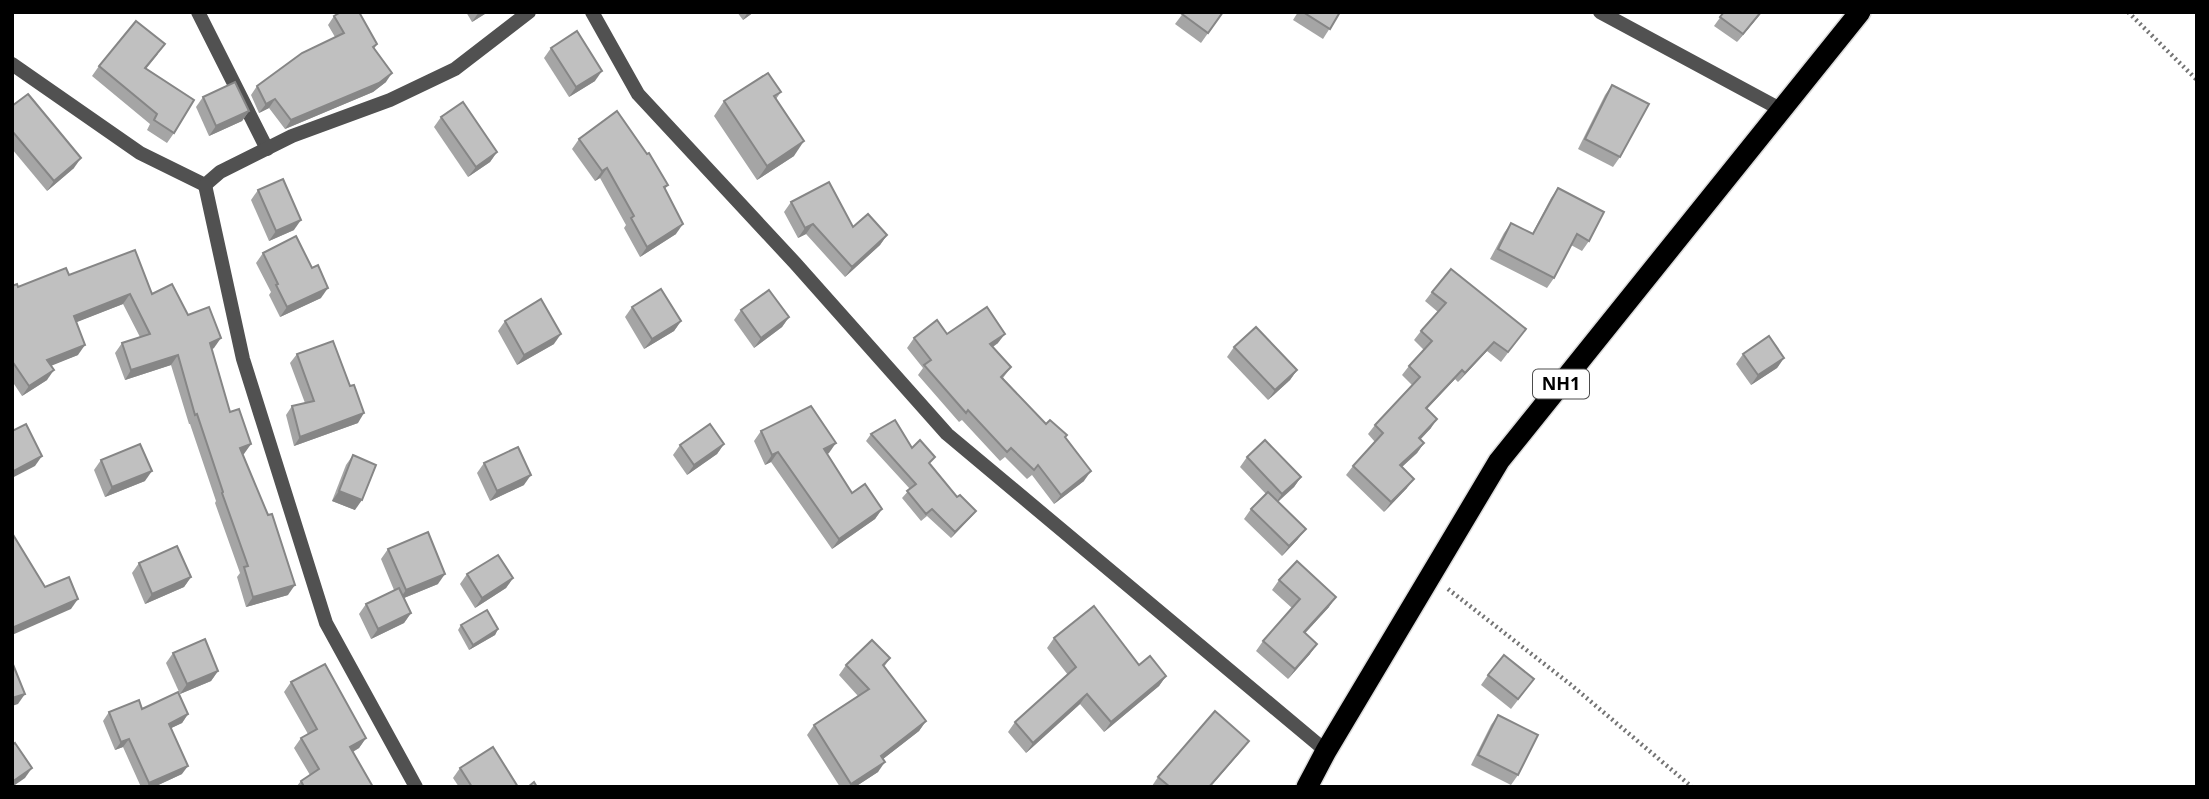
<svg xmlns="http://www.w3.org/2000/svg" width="2209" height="799" font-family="'Open Sans',sans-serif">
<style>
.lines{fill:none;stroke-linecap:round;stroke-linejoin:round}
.highway-casing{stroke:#dbdbdb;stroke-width:24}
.path{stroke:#737373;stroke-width:4.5;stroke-dasharray:2 3.5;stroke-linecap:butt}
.street{stroke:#515151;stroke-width:14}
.highway{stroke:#000;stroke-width:21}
.wall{fill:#a5a5a5}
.shaded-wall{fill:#868686}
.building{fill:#c0c0c0;stroke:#868686;stroke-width:2}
.labels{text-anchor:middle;stroke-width:5;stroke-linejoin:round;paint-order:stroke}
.shield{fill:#fff;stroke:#4c4c4c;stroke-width:2}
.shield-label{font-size:18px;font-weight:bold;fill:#000}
</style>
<rect width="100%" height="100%" fill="#fff"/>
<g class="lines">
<defs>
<path id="highway" d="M1307 787 1326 751 1499 461 1860 12"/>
</defs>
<use href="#highway" class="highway-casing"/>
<g class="path">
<path d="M2128 12 2197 80"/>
<path d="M1448 589 1570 684 1692 787"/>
</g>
<g class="street">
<path d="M198 12 267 149"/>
<path d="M592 12 638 94 795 263 947 434 1326 751"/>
<path d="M1600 12 1782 110"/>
<path d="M12 64 140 153 205 185 220 172 292 136 390 100 455 69 529 12"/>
<path d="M205 185 243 359 326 623 416 787"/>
</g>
<use href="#highway" class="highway"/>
</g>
<g class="wall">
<path d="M466 12H488L472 22Z"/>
<path d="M737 12H754L743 20Z"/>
<path d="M1184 12H1223L1201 43 1175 24Z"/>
<path d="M1298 12H1340L1323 39 1293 20Z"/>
<path d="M1724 12H1762L1737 42 1714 26Z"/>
<path d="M334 16 377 44 374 49 386 82 373 92 285 129 269 108 259 113 251 95 257 86 335 37 328 25Z"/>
<path d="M551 48 595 81 569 97 544 58Z"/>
<path d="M158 54 146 69 174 133 167 143 147 130 150 124 92 76 99 66Z"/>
<path d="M1612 85 1620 157 1613 167 1578 149 1605 95Z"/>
<path d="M781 92 776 99 794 156 757 180 714 116 724 101Z"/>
<path d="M203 97 249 111 242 121 209 136 196 107Z"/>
<path d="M12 106 74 168 47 191 12 149Z"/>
<path d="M441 117 497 152 490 162 468 177 434 127Z"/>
<path d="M579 139 668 185 665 189 676 234 640 257 624 228 626 225 600 178 595 181 572 149Z"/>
<path d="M1558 188 1589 241 1582 251 1571 245 1554 278 1547 288 1490 259 1504 233 1511 223 1532 234 1551 198Z"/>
<path d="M258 190 294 230 269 241 251 200Z"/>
<path d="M791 202 853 227 887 235 880 245 845 277 806 234 798 238 784 212Z"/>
<path d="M263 253 321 298 280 317 269 295 271 292 256 263Z"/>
<path d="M69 275 152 294 188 315 214 348 212 349 230 412 251 444 243 454 288 595 246 607 237 577 240 573 215 503 216 501 190 424H189L171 365 125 380 115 353 122 343 140 337 123 304 76 322 78 355 51 365 47 380 22 396 12 381V286L18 287Z"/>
<path d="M1432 292 1526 329 1501 362 1487 351 1458 382 1455 379 1427 409 1431 428 1420 440 1424 443 1417 453 1402 467 1407 488 1384 512 1346 475 1353 466 1375 442 1368 434 1375 425 1412 385 1402 375 1409 366 1424 350 1414 340 1421 331 1438 312 1425 301Z"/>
<path d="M632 307 681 321 674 331 644 349 625 317Z"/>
<path d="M741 310 789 317 782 327 754 348 734 320Z"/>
<path d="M505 321 554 344 517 365 498 331Z"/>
<path d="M947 334 998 343 993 347 1011 367 1003 378 1046 424 1065 438 1084 481 1054 504 1032 475 1027 479 1005 457 1000 461 962 420 959 422 918 375 923 368 907 348 914 338Z"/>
<path d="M1234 347 1297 370 1290 380 1268 400 1227 357Z"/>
<path d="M297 354 358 423 294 446 286 415 292 406 305 403 290 363Z"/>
<path d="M1743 354 1784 358 1777 368 1751 385 1736 364Z"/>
<path d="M761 431 829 453 827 454 852 493 882 509 875 519 832 549 771 462 765 465 754 441Z"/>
<path d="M871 434 912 448 930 464 957 497 976 511 971 517 951 538 927 516 921 521 902 498 910 489 866 441Z"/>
<path d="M724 444 717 454 687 475 673 455 680 445Z"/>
<path d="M353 455 355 510 332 501 346 465Z"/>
<path d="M1247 457 1301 477 1294 487 1278 502 1298 539 1282 556 1244 519 1251 509 1266 494 1240 467Z"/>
<path d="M101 460 145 481 105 497 94 470Z"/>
<path d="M484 463 524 485 490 501 477 473Z"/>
<path d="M388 549 438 584 404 598 411 613 404 623 371 639 359 614 366 604 394 590 381 559Z"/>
<path d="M139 563 191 577 184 587 145 604 132 573Z"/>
<path d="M467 574 513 578 506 588 475 608 460 584Z"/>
<path d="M1279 580 1329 607 1305 633 1310 654 1288 679 1256 651 1263 641 1292 608 1272 590Z"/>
<path d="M461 625 498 629 495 635 469 650 458 630Z"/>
<path d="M1054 638 1139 665 1166 676 1159 686 1104 732 1080 704 1026 753 1008 732 1015 722 1068 675 1047 648Z"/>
<path d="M173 653 218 671 211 681 180 694 166 663Z"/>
<path d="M890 658 884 667 926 721 919 731 883 759 878 772 855 787H840L807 735 814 725 858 696 839 675 846 665Z"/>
<path d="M1488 675 1534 679 1511 709 1481 685Z"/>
<path d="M291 682 366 738 359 748 353 752 373 787H296L301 781 310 775 294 748 301 738 308 734 284 692Z"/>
<path d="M142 709 188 714 182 723 171 728 182 774 154 787H141L123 747 115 750 103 721 109 712Z"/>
<path d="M1498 715 1518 775 1511 785 1471 765 1491 725Z"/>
<path d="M1242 750 1210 787H1153L1152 786 1158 777Z"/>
<path d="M460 768 518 787H459L453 778Z"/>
</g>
<g class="shaded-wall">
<path d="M479 12H488L472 22Z"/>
<path d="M748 12H754L743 20Z"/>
<path d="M1761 12H1762L1737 42 1743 34Z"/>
<path d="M602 71 595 81 569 97 576 87Z"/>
<path d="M392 73 386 82 373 92 285 129 291 120Z"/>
<path d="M275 99 269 108 259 113 266 104Z"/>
<path d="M249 111 242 121 209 136 216 126Z"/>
<path d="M804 141 794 156 757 180 767 166Z"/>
<path d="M497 152 490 162 468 177 476 167Z"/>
<path d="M81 158 74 168 47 191 54 181Z"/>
<path d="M607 168 600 178 595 181 602 171Z"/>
<path d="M301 220 294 230 269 241 276 231Z"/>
<path d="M683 224 676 234 640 257 647 247Z"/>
<path d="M813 224 806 234 798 238 805 228Z"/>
<path d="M887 235 880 245 845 277 852 267Z"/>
<path d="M328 288 321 298 280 317 287 307Z"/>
<path d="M130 294 123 304 67 326 74 316Z"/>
<path d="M789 317 782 327 754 348 761 338Z"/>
<path d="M681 321 674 331 644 349 652 339Z"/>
<path d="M561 334 554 344 517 365 524 355Z"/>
<path d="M1005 334 998 343 983 353 990 344Z"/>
<path d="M221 338 214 348 203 353 210 343Z"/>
<path d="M1494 342 1487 351 1458 382 1465 373Z"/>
<path d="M85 345 78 355 41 370 47 360Z"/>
<path d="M178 355 171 365 125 380 131 370Z"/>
<path d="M1784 358 1777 368 1751 385 1758 375Z"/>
<path d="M54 370 47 380 22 396 29 386Z"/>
<path d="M1297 370 1290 380 1268 400 1275 390Z"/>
<path d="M1462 370 1455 379 1419 417 1426 408Z"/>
<path d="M364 413 358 423 294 446 300 437Z"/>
<path d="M1437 419 1431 428 1412 448 1419 438Z"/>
<path d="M836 443 829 453 817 459 824 449Z"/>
<path d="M1424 443 1417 453 1393 475 1400 465Z"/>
<path d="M251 444 244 454 233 457 240 448Z"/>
<path d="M724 444 717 454 687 475 694 465Z"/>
<path d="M778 452 771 462 765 465 772 455Z"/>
<path d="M42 456 35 466 12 478V472Z"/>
<path d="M152 471 145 481 105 497 112 487Z"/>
<path d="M1091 471 1084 481 1054 504 1061 495Z"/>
<path d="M531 475 524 485 490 501 497 491Z"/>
<path d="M1301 477 1294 487 1275 504 1282 494Z"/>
<path d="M1414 479 1407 488 1384 512 1391 502Z"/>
<path d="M339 491 362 500 355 510 332 501Z"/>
<path d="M882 509 875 519 832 549 839 539Z"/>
<path d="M976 511 971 517 951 538 955 532Z"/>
<path d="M1306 529 1298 539 1282 556 1289 546Z"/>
<path d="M445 574 438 584 399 600 406 590Z"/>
<path d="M191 577 184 587 145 604 152 594Z"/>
<path d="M513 578 506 588 475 608 482 598Z"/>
<path d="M295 585 288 595 246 607 253 597Z"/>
<path d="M1336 597 1329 607 1297 642 1304 632Z"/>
<path d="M78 599 71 609 12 635V628Z"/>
<path d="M411 613 404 623 371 639 378 629Z"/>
<path d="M498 629 495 635 469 650 473 645Z"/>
<path d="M1317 644 1310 654 1288 679 1295 669Z"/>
<path d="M218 671 211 681 180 694 187 684Z"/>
<path d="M1166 676 1159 686 1104 732 1111 722Z"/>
<path d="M25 694 18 704 12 706V698Z"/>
<path d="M1087 694 1080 704 1026 753 1033 743Z"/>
<path d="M188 714 182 723 163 732 169 724Z"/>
<path d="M926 721 919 731 874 766 881 756Z"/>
<path d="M366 738 359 748 343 757 350 747Z"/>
<path d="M129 739 123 747 115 750 121 742Z"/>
<path d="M1249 741 1242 750 1210 787H1209Z"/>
<path d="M885 762 878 772 855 787H849L851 784Z"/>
<path d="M188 766 182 774 154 787H147L149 783Z"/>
<path d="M32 768 25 778 12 787V782Z"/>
</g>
<g class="building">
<path d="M341 12H359L377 44 373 47 392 73 379 83 291 120 275 99 266 104 257 86 302 53 344 33 334 16Z"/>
<path d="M1184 12H1223L1208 33 1182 14Z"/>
<path d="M1303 12H1340L1330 29Z"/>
<path d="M1724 12H1761L1743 34 1720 17Z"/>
<path d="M136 21 165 44 145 68 194 100 174 133 154 120 157 114 99 66Z"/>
<path d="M577 31 602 71 576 87 551 48Z"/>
<path d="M768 73 781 92 774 96 804 141 767 166 724 101Z"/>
<path d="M235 82 249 111 216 126 203 97Z"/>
<path d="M1612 85 1649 104 1620 157 1585 139Z"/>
<path d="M28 94 81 158 54 181 12 131V106Z"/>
<path d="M463 102 497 152 476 167 441 117Z"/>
<path d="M617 111 647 154 649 153 668 185 664 187 683 224 647 247 631 218 634 216 607 168 602 171 579 139Z"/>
<path d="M283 179 301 220 276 231 258 190Z"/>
<path d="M829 182 853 227 868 214 887 235 852 267 813 224 805 228 791 202Z"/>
<path d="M1558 188 1604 212 1589 241 1577 234 1554 278 1498 249 1511 223 1533 234Z"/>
<path d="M296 236 312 268 318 265 328 288 287 307 276 285 278 284 263 253Z"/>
<path d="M135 250 152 294 172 284 188 315 209 307 221 338 210 343 230 412 239 409 251 444 240 448 268 515 272 514 295 585 253 597 244 567 248 566 222 493 223 492 197 414 195 415 178 355 131 370 122 343 150 334 130 294 74 316 85 345 47 360 54 370 29 386 12 361V286L17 284 18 287 66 268 69 275Z"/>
<path d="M1451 269 1526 329 1508 352 1494 342 1465 373 1462 370 1426 408 1437 419 1419 438 1424 443 1400 465 1414 479 1391 502 1353 466 1383 433 1375 425 1420 377 1409 366 1432 341 1421 331 1446 303 1432 292Z"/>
<path d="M661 289 681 321 652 339 632 307Z"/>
<path d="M769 290 789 317 761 338 741 310Z"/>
<path d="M541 299 561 334 524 355 505 321Z"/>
<path d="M987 307 1005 334 990 344 1011 367 1001 377 1046 424 1050 420 1067 435 1065 437 1091 471 1061 495 1038 465 1034 470 1011 448 1007 452 968 410 966 413 924 365 931 360 914 338 937 320 947 334Z"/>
<path d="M1256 327 1297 370 1275 390 1234 347Z"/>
<path d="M1769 336 1784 358 1758 375 1743 354Z"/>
<path d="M333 341 350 386 354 385 364 413 300 437 292 406 314 401 297 354Z"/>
<path d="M811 406 836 443 824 449 852 493 865 484 882 509 839 539 778 452 772 455 761 431Z"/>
<path d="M895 420 912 448 920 440 935 457 929 463 957 497 960 495 976 511 955 532 932 509 926 514 907 491 916 484 871 434Z"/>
<path d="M26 424 42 456 12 472V431Z"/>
<path d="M710 424 724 444 694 465 680 445Z"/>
<path d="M1265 440 1301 477 1282 494 1247 457Z"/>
<path d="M140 444 152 471 112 487 101 460Z"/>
<path d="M518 447 531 475 497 491 484 463Z"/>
<path d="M353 455 376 465 362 500 339 491Z"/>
<path d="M1268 492 1306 529 1289 546 1251 509Z"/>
<path d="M428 532 445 574 406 590 388 549Z"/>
<path d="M12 533 45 587 69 577 78 599 12 628Z"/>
<path d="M177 546 191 577 152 594 139 563Z"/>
<path d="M498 555 513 578 482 598 467 574Z"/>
<path d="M1297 561 1336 597 1304 632 1317 644 1295 669 1263 641 1300 599 1279 580Z"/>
<path d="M399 588 411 613 378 629 366 604Z"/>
<path d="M1094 606 1139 665 1150 656 1166 676 1111 722 1087 694 1033 743 1015 722 1076 667 1054 638Z"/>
<path d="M487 610 498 629 473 645 461 625Z"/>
<path d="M205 639 218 671 187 684 173 653Z"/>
<path d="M872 640 890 658 883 665 926 721 881 756 885 762 851 784 814 725 869 689 846 665Z"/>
<path d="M1504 655 1534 679 1518 699 1488 675Z"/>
<path d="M12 662 25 694 12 698Z"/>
<path d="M325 664 366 738 350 747 373 787H304L301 781 319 769 301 738 317 729 291 682Z"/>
<path d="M178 692 188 714 169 724 188 766 149 783 129 739 121 742 109 712 139 700 142 709Z"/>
<path d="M1215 711 1249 741 1209 787H1170L1158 777Z"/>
<path d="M1498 715 1538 735 1518 775 1478 755Z"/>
<path d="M15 743 32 768 12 782V745Z"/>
<path d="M493 747 518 787H472L460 768Z"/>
<path d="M534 782 537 787H528Z"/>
</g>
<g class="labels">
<rect class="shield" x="1533" y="369.5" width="56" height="29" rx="5"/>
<g class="shield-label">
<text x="1561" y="390">NH1</text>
</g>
</g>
<rect width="2209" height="799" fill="none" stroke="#000000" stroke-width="28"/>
</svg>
